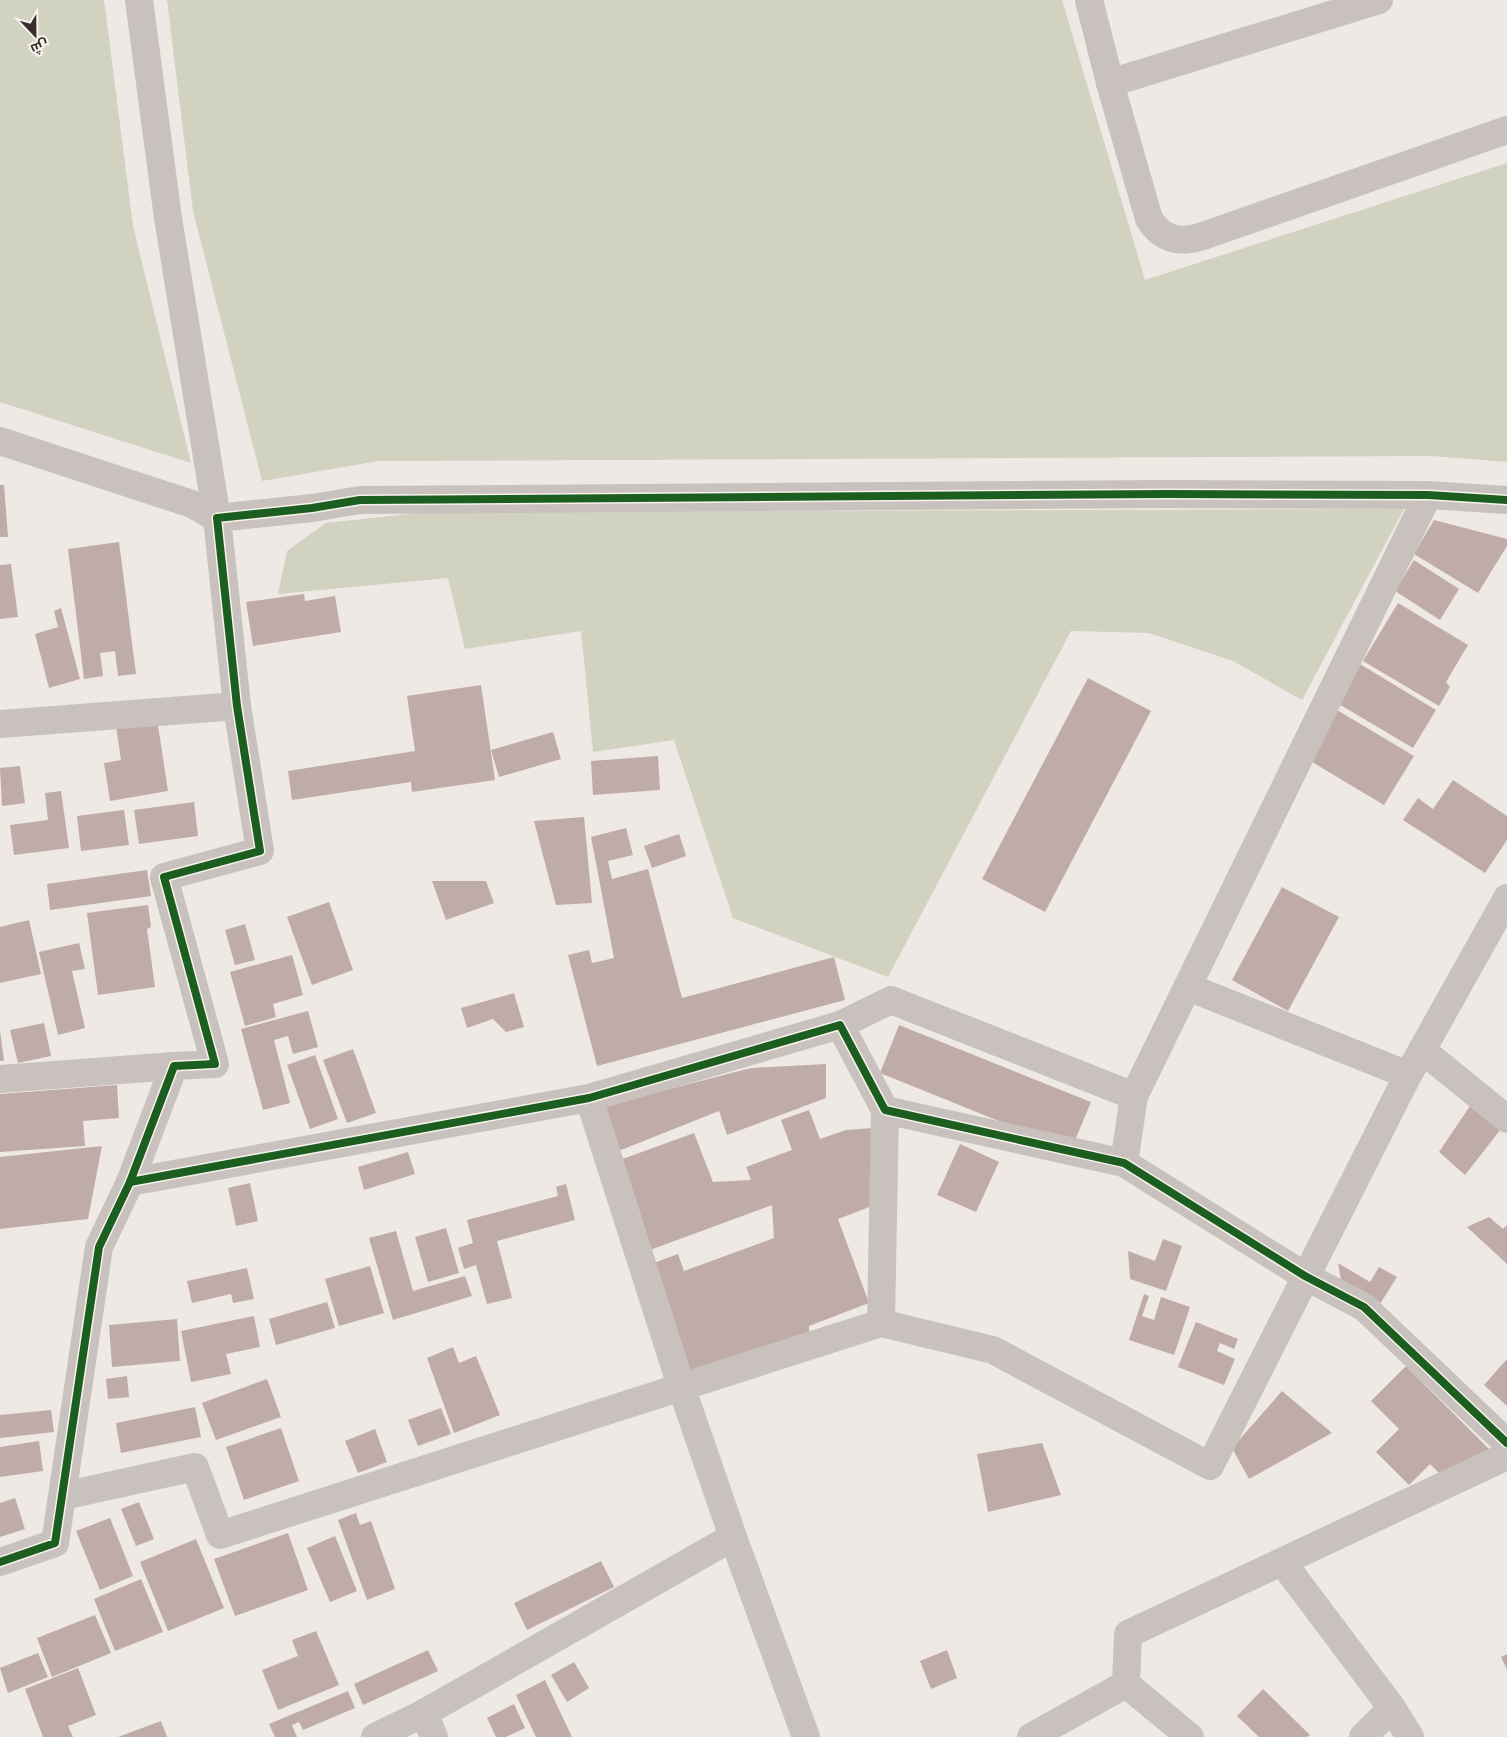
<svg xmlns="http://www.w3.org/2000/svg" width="1507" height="1737" font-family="'Work Sans',Cairo,sans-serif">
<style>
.green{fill:#d1d2c0}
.building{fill:#c0aca7}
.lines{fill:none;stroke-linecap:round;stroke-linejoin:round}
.minor{stroke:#c8c1bd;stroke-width:28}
.cycleway-casing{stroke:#f9f3ed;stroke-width:11}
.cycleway{stroke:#1b5e20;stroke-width:8}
</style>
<rect width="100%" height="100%" fill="#eee9e5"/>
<g class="green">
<path d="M0 0H104L133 226 191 463 0 402Z"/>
<path d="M167 0H1062L1145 280 1507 163V462L1432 456 379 461 262 481 193 211Z"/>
<path d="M1404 509 1302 700 1233 661 1149 633 1071 631 888 977 733 918 674 740 593 752 581 631 465 649 448 578 278 594 287 551 326 523 427 512Z"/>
</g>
<g class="building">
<path d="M0 485H4L8 537H0Z"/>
<path d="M1434 520 1507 539V546L1478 593 1414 554Z"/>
<path d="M119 542 136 674 118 676 115 651 100 653 103 676 84 679 68 549Z"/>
<path d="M1414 560 1459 589 1440 620 1395 591Z"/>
<path d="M11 564 18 617 0 619V565Z"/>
<path d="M304 594 305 601 335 596 341 632 253 646 246 602Z"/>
<path d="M1398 603 1468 645 1446 682 1450 687 1439 706 1363 661Z"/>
<path d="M61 608 80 679 49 688 35 634 58 627 54 611Z"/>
<path d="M1360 664 1436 710 1413 748 1337 703Z"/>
<path d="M1088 678 1151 711 1045 912 982 879Z"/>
<path d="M481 685 495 780 412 792 411 782 292 800 288 771 415 751 407 696Z"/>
<path d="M1337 710 1414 756 1384 805 1307 759Z"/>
<path d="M157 719 168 791 110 801 104 763 121 760 116 726Z"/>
<path d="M553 732 561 759 499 777 491 750Z"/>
<path d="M658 756 660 790 593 795 591 761Z"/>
<path d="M20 766 25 803 2 806 0 768Z"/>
<path d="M1453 780 1507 816V840L1485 873 1403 820 1418 798 1433 809Z"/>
<path d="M61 791 69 848 14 855 10 825 48 820 45 793Z"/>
<path d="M194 802 198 836 139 844 134 810Z"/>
<path d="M124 810 129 845 81 851 77 816Z"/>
<path d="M584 817 592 903 556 905 534 821Z"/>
<path d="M626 828 633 855 608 861 612 879 648 869 682 998 834 957 845 1000 597 1066 568 955 589 950 592 963 614 958 591 837Z"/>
<path d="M679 834 686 856 652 868 644 846Z"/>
<path d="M147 870 151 896 50 910 47 884Z"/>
<path d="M432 881H486L494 903 446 920Z"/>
<path d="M1282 887 1339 917 1288 1011 1232 980Z"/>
<path d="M329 902 353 970 312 985 287 917Z"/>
<path d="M148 905 151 927 147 929 155 987 98 995 87 913Z"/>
<path d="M29 920 41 974 0 983V927Z"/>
<path d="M245 924 255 960 235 965 225 930Z"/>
<path d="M79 943 85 969 72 971 85 1028 58 1035 39 952Z"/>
<path d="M292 955 303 995 273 1004 276 1017 245 1026 230 972Z"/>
<path d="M514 993 524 1027 506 1032 493 1019 467 1028 461 1008Z"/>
<path d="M308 1011 318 1047 293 1054 288 1036 274 1040 290 1103 263 1110 241 1029Z"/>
<path d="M44 1023 51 1056 18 1063 10 1030Z"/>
<path d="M899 1025 1091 1102 1071 1150 880 1073Z"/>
<path d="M0 1030 4 1061H0Z"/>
<path d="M353 1049 376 1113 347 1123 323 1060Z"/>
<path d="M315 1055 338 1119 310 1129 287 1065Z"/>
<path d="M826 1064V1098L727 1135 719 1111 616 1152 603 1106 751 1068Z"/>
<path d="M117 1085 119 1118 83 1121 85 1146 0 1152V1094Z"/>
<path d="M1470 1106 1501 1129 1465 1175 1439 1152Z"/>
<path d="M809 1110 820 1139 846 1130 873 1128 877 1204 838 1219 869 1303 809 1326V1333L686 1379 651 1264 678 1254 684 1271 774 1238 772 1205 650 1250 617 1161 694 1133 713 1182 751 1180 746 1167 792 1150 781 1120Z"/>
<path d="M960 1144 999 1162 976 1212 937 1195Z"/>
<path d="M102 1146 88 1219 0 1229V1157Z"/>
<path d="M408 1152 415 1174 364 1190 358 1167Z"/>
<path d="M250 1183 258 1221 236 1226 228 1188Z"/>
<path d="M566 1184 575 1220 497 1241 512 1298 487 1304 476 1265 464 1269 458 1248 473 1243 467 1220 558 1196 556 1187Z"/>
<path d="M1489 1217 1503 1229 1507 1225V1264L1467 1227Z"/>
<path d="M446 1228 459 1273 428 1282 415 1237Z"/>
<path d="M396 1231 413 1291 465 1276 472 1296 393 1320 369 1238Z"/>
<path d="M1163 1239 1182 1246 1166 1291 1130 1279 1128 1251 1155 1261Z"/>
<path d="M1338 1263 1370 1282 1379 1267 1397 1277 1378 1307 1342 1285Z"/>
<path d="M370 1266 384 1313 339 1326 325 1279Z"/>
<path d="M247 1268 254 1299 233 1303 231 1294 192 1303 187 1281Z"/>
<path d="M1144 1294 1149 1296 1142 1316 1154 1320 1161 1297 1190 1307 1174 1355 1129 1340Z"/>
<path d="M327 1302 335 1328 276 1345 269 1319Z"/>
<path d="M254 1316 260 1347 226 1354 231 1374 191 1382 181 1331Z"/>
<path d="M177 1319 180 1361 112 1367 109 1325Z"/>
<path d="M1196 1322 1238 1339 1234 1349 1220 1343 1217 1351 1235 1359 1224 1385 1178 1367Z"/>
<path d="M453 1347 459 1363 476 1356 500 1415 454 1433 427 1358Z"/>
<path d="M1507 1359V1406L1484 1385Z"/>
<path d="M1406 1366 1495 1455 1444 1478 1430 1464 1409 1485 1376 1452 1399 1429 1371 1401Z"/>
<path d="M127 1376 129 1397 108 1399 106 1379Z"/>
<path d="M267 1379 281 1417 216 1440 202 1403Z"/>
<path d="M1282 1391 1332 1433 1249 1479 1232 1448Z"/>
<path d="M195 1407 201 1437 121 1453 116 1423Z"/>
<path d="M441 1408 451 1434 418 1446 408 1420Z"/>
<path d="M51 1410 54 1432 0 1438V1415Z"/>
<path d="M281 1428 299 1481 244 1500 226 1447Z"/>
<path d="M375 1429 387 1462 358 1473 345 1441Z"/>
<path d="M39 1441 43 1471 0 1477V1447Z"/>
<path d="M1042 1443 1061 1495 988 1512 977 1454Z"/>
<path d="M15 1498 25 1529 0 1537V1503Z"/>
<path d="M139 1502 154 1539 136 1546 121 1509Z"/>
<path d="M356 1513 360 1525 371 1521 395 1589 367 1600 338 1520Z"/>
<path d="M110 1518 133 1576 100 1590 76 1531Z"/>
<path d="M288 1533 308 1590 235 1616 214 1559Z"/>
<path d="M335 1536 357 1591 330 1602 307 1548Z"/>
<path d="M196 1539 224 1608 168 1631 140 1562Z"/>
<path d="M601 1561 614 1587 527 1630 514 1603Z"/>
<path d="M141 1579 163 1632 115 1651 94 1599Z"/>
<path d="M95 1615 111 1653 52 1677 37 1638Z"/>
<path d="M316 1631 339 1685 278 1710 262 1670 298 1656 292 1640Z"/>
<path d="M428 1650 438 1671 363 1705 354 1684Z"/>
<path d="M947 1650 957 1678 931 1689 920 1661Z"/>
<path d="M38 1653 48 1677 8 1693 0 1668Z"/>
<path d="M1507 1654V1670L1501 1657Z"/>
<path d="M574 1662 589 1688 567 1702 551 1675Z"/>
<path d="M78 1668 96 1715 68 1726 73 1737H43L25 1689Z"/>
<path d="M545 1680 572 1737H536L516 1695Z"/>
<path d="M1263 1689 1310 1735 1307 1737H1259L1237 1716Z"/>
<path d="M348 1691 355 1708 303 1730 299 1722 292 1725 297 1737H275L269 1724Z"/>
<path d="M514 1704 525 1728 506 1737H496L487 1718Z"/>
<path d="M161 1721 167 1737H118Z"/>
</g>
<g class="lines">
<g class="minor">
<path d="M139 0 168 218 217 518"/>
<path d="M1089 0 1110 83 1149 219C1161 238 1178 244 1200 237L1507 130"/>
<path d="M1110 83 1379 0"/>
<path d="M0 441 192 504 217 518"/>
<path d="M0 724 237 706"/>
<path d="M1188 987 1408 1075"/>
<path d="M840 1025 891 1000 1134 1096"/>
<path d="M1422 1050 1507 1119"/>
<path d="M0 1079 174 1066"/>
<path d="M589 1098 681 1386 733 1537 806 1737"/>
<path d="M1124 1163 1134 1096 1428 495"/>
<path d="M130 1182 589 1098 840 1025 885 1110 1124 1163 1305 1276 1364 1307 1507 1443"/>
<path d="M881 1323 993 1350 1210 1466 1408 1075 1507 898"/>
<path d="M63 1496 195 1467 220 1535 881 1323 885 1110"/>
<path d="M0 1562 55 1543 99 1247 130 1182 174 1066 215 1064 164 877 260 851 237 706 217 518 312 508 360 500 1167 494 1428 495 1507 500"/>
<path d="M1283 1563 1392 1708 1363 1737"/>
<path d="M1126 1684 1190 1737"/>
<path d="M1392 1708 1410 1737"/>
<path d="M424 1713 434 1737"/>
<path d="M375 1737 424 1713 733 1537"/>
<path d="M1031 1737 1126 1684 1128 1634 1507 1456"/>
</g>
<defs>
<g id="cycleway">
<path d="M130 1182 589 1098 840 1025 885 1110 1124 1163 1305 1276 1364 1307 1507 1443"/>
<path d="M0 1562 55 1543 99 1247 130 1182 174 1066 215 1064 164 877 260 851 237 706 217 518 312 508 360 500 1167 494 1428 495 1507 500"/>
</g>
</defs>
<use href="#cycleway" class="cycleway-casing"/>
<use href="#cycleway" class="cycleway"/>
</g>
<g transform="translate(35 35) rotate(158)" stroke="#f9f3ed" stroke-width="4" paint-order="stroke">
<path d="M0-4L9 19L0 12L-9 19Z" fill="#382e2b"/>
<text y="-8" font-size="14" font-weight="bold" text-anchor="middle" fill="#382e2b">ش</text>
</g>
</svg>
